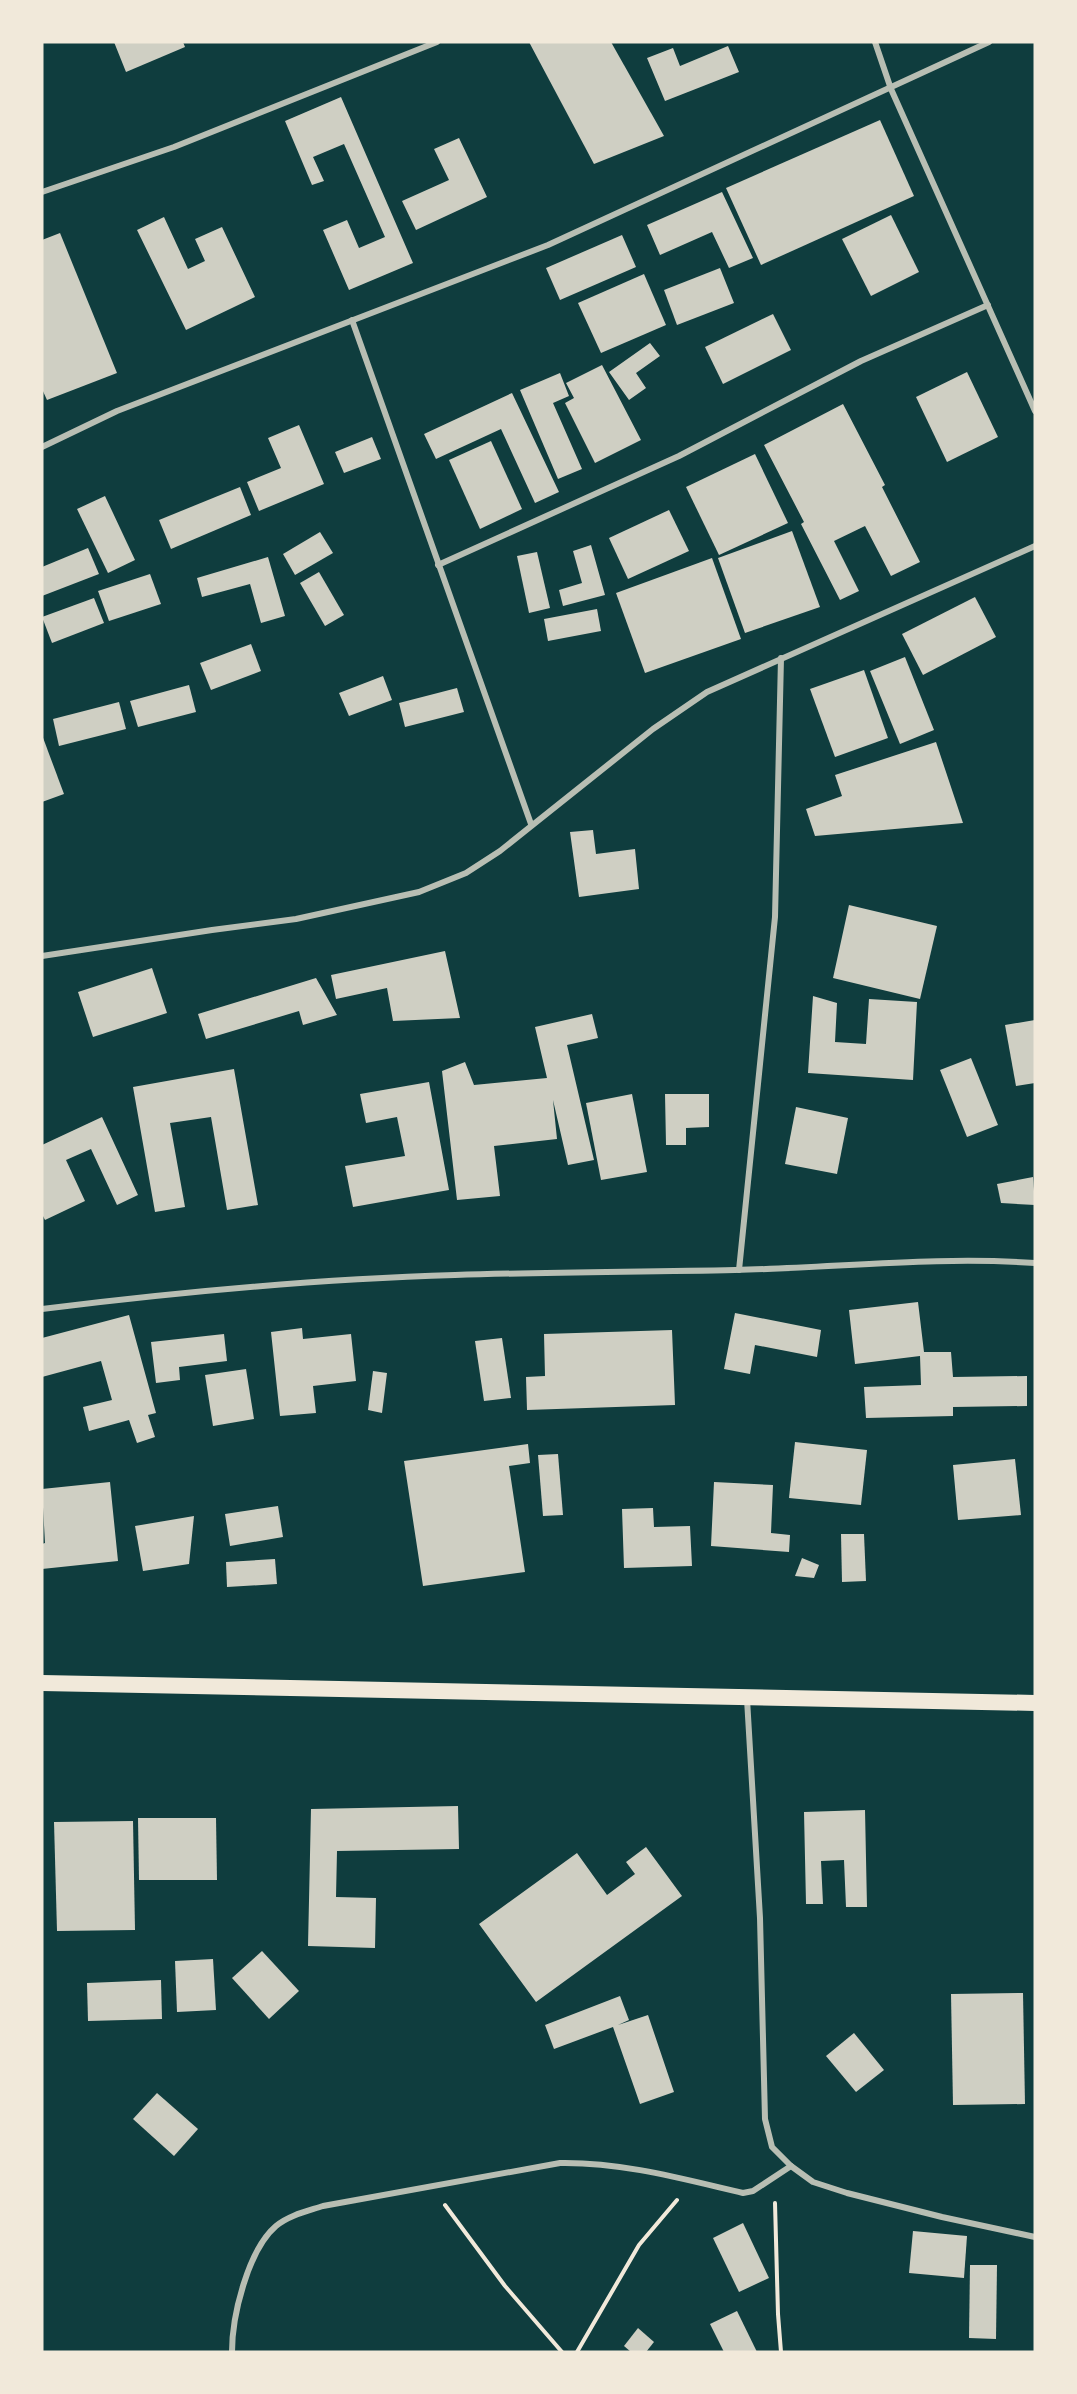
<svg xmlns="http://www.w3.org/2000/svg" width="1077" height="2394" font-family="Overpass,sans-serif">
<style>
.building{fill:#cfcfc3}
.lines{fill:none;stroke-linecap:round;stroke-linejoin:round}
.path{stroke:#f1e9da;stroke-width:4}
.minor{stroke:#b8beb3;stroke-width:6}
.trunk{stroke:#f1e9da;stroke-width:16}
</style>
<rect width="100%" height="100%" fill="#0f3d3e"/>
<g class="building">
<path d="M114 42H183L185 47 126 72Z"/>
<path d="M529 42H611L664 136 594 164Z"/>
<path d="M728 46 739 72 665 101 647 58 673 48 680 66Z"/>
<path d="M341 97 413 263 349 290 323 230 347 220 359 248 385 237 344 144 313 157 324 181 312 185 285 121Z"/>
<path d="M880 120 914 196 761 265 726 188Z"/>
<path d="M459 138 487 197 416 230 402 201 449 180 434 149Z"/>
<path d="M722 192 753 258 729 268 712 232 660 255 647 225Z"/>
<path d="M891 215 919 272 871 296 842 239Z"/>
<path d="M164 217 188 269 205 261 195 239 222 227 255 297 186 330 137 230Z"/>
<path d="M60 233 117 373 47 400 42 389V240Z"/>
<path d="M622 235 636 267 560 300 546 268Z"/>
<path d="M720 268 734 303 677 325 664 290Z"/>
<path d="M644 274 666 325 601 353 578 303Z"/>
<path d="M773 314 791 350 723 384 705 347Z"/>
<path d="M650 343 660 356 636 373 646 388 629 400 609 372Z"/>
<path d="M602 365 641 440 595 463 565 403 574 398 566 383Z"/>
<path d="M967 372 998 437 947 462 916 397Z"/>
<path d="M560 373 569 396 553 403 582 469 558 479 520 390Z"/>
<path d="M512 393 559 492 535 503 501 429 436 459 424 434Z"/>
<path d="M843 404 885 485 882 487 920 562 891 576 865 526 834 541 859 591 840 600 801 524 804 522 764 445Z"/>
<path d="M299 425 324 484 259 511 247 482 281 468 268 438Z"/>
<path d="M372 437 381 459 344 473 335 452Z"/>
<path d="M491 441 522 509 480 529 449 460Z"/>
<path d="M755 454 788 523 719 555 686 487Z"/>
<path d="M240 487 251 515 171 549 159 520Z"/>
<path d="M105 496 135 560 108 573 77 509Z"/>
<path d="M669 510 689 551 628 579 609 538Z"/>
<path d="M792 531 820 607 745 633 718 558Z"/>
<path d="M320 532 333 553 295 575 283 554Z"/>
<path d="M591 545 605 595 563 606 559 590 582 583 573 551Z"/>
<path d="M88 548 99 574 42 596V567Z"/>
<path d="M537 552 550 608 529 613 517 556Z"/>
<path d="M268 557 285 616 261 623 250 584 202 597 197 578Z"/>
<path d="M712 558 741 639 645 673 616 593Z"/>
<path d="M319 572 344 615 325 626 300 583Z"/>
<path d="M150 574 161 604 109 621 98 591Z"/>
<path d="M975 597 996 637 923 675 902 634Z"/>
<path d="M94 598 104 623 52 643 42 617Z"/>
<path d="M597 609 601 631 548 641 544 619Z"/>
<path d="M251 644 261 671 211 690 200 663Z"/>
<path d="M905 657 934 730 900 744 870 671Z"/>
<path d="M864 670 888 738 835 757 810 689Z"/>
<path d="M383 676 392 700 349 716 339 693Z"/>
<path d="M189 685 196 712 138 727 130 701Z"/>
<path d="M457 688 464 712 405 727 399 703Z"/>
<path d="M119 702 126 729 59 746 53 719Z"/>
<path d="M42 735 64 794 42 802Z"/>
<path d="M936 742 963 823 815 836 806 809 842 796 835 775Z"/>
<path d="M593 830 596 854 635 849 639 889 579 897 570 832Z"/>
<path d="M849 905 937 926 920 999 833 978Z"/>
<path d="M445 951 460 1018 393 1021 387 988 336 999 331 975Z"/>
<path d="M152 968 167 1013 93 1037 78 992Z"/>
<path d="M316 978 337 1015 303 1025 299 1011 206 1039 198 1014Z"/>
<path d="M813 996 837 1003 835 1042 866 1044 869 999 917 1002 913 1080 808 1073Z"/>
<path d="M592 1014 598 1038 567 1045 594 1160 568 1165 553 1100 557 1139 494 1146 500 1196 457 1200 442 1071 465 1062 474 1085 547 1078 535 1027Z"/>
<path d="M1035 1020V1083L1016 1086 1005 1025Z"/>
<path d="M971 1058 998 1125 967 1137 940 1070Z"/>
<path d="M234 1069 258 1205 227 1210 211 1117 170 1123 185 1207 155 1212 133 1087Z"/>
<path d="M429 1082 449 1190 353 1207 345 1166 405 1156 397 1117 366 1123 360 1094Z"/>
<path d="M632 1094 647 1172 601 1180 586 1103Z"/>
<path d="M665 1094H709V1127L686 1128V1145H666Z"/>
<path d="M796 1107 848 1118 837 1174 785 1164Z"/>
<path d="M102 1117 138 1195 117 1205 91 1149 66 1160 85 1201 45 1220 42 1214V1145Z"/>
<path d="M1033 1177 1035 1205 1001 1203 997 1184Z"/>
<path d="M918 1302 924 1352H951L953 1377 1027 1376V1406L953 1407V1416L866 1418 864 1387 921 1385 920 1356 855 1364 849 1310Z"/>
<path d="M735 1313 821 1330 817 1357 755 1345 750 1374 724 1369Z"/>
<path d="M129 1315 156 1413 148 1415 155 1437 137 1443 129 1420 89 1431 83 1407 112 1400 101 1361 42 1377V1338Z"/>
<path d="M302 1328 303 1339 351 1334 356 1381 313 1386 316 1413 280 1416 271 1332Z"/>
<path d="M672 1330 675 1405 527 1410 526 1377 545 1376 544 1334Z"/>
<path d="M224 1334 227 1361 179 1367 180 1380 156 1383 151 1342Z"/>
<path d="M502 1338 511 1398 484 1401 475 1341Z"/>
<path d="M246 1369 254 1419 213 1426 205 1375Z"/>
<path d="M373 1371 387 1373 382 1413 368 1410Z"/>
<path d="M795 1442 867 1450 861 1505 789 1498Z"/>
<path d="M528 1444 530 1463 509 1466 525 1572 423 1586 404 1461Z"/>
<path d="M558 1454 563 1515 543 1516 538 1455Z"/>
<path d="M1015 1459 1021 1515 958 1520 953 1465Z"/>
<path d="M110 1482 118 1561 42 1569V1544L45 1543 42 1489Z"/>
<path d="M714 1482 773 1485 771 1533 790 1535 789 1552 711 1546Z"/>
<path d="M278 1506 283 1537 230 1546 225 1514Z"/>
<path d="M653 1508 654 1527 690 1526 692 1566 624 1568 622 1509Z"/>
<path d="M194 1516 189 1564 143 1571 135 1526Z"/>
<path d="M841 1534H864L866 1581 842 1582Z"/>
<path d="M802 1558 819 1565 814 1578 795 1576Z"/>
<path d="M275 1559 277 1584 227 1587 226 1562Z"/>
<path d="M458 1806 459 1849 337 1851 336 1897 376 1898 375 1948 308 1946 311 1809Z"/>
<path d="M865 1810 867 1907H846L844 1860 821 1861 823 1904H806L804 1812Z"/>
<path d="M138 1818H216L217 1880H139Z"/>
<path d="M133 1821 135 1930 57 1931 54 1822Z"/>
<path d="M646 1847 682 1896 536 2002 479 1924 577 1853 607 1895 635 1874 626 1862Z"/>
<path d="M262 1951 299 1991 269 2019 232 1978Z"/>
<path d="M213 1959 216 2010 177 2012 175 1961Z"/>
<path d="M161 1980 162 2019 88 2021 87 1983Z"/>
<path d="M1023 1993 1025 2104 953 2105 951 1994Z"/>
<path d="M620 1996 629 2020 618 2025 648 2015 674 2092 640 2104 613 2027 554 2049 545 2025Z"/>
<path d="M854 2033 884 2070 856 2092 826 2056Z"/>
<path d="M157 2093 198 2129 174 2156 133 2119Z"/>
<path d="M743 2223 769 2278 739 2292 713 2238Z"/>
<path d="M913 2231 967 2236 964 2278 909 2273Z"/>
<path d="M970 2265H997L996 2339 969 2338Z"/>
<path d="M737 2311 757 2352H724L710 2324Z"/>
<path d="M638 2328 654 2342 646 2352H631L624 2346Z"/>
</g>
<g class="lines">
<g class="path">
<path d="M775 2203 778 2314 781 2352"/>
<path d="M445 2205 505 2286 562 2352"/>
<path d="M577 2352 639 2245 677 2200"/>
</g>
<g class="minor">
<path d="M875 42 891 89 1035 411"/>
<path d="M42 192 174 147 437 42"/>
<path d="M352 320 531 824"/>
<path d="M42 447 117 411 548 245 989 42"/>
<path d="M438 565 679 456 861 361 988 305"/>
<path d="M42 956 212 930 296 919 419 892 466 873 500 851 653 729 707 692 1035 546"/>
<path d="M739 1270 775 917 781 658"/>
<path d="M42 1309C179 1292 317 1279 455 1275 549 1272 642 1272 735 1270 835 1268 935 1256 1035 1263"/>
<path d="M747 1699 760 1918 765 2119 772 2147 791 2166 813 2182 847 2193 942 2217 1035 2237"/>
<path d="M232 2352C232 2316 248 2250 276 2226 289 2215 308 2211 323 2206L560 2163C622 2162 683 2179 743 2193L753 2191 791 2166"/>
</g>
<path class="trunk" d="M42 1683 1035 1703"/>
</g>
<rect width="1077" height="2394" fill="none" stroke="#f1e9da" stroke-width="87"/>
</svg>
